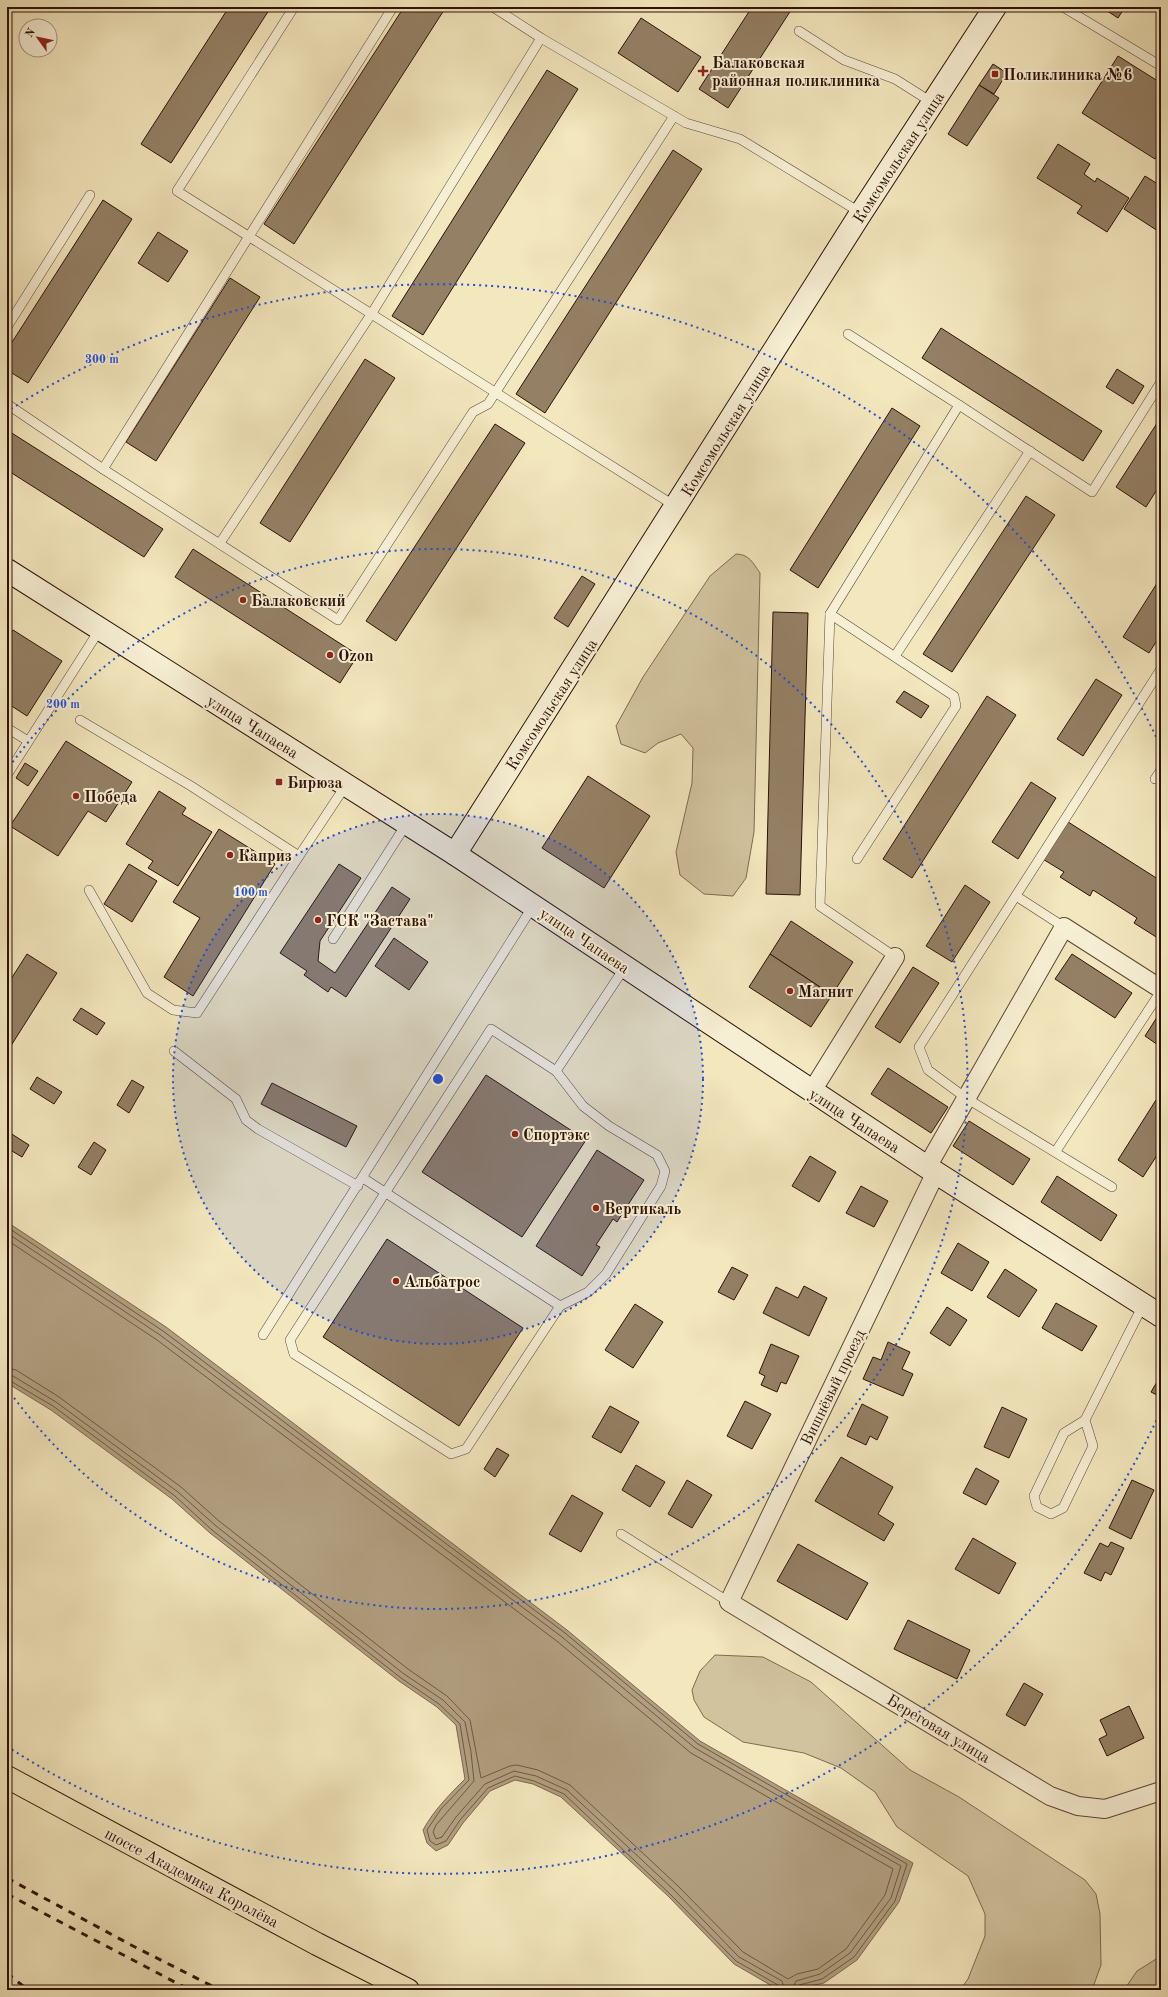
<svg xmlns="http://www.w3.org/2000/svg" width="1168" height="1997" font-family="'Old Standard TT',serif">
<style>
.green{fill:#d1c39e;stroke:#7f6a52}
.water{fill:#b09e7f;stroke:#7c664f}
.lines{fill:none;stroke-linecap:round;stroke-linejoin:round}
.shore{stroke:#6e5842;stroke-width:1}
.building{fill:#948065;stroke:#2d1106}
.lane-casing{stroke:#5e4634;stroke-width:10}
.street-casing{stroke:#5e4634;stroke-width:20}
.secondary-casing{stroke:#2d1106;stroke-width:24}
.highway-casing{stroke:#2d1106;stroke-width:24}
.lane{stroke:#f7efd4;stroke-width:9}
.street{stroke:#f7efd4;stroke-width:18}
.secondary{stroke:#f7efd4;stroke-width:22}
.highway{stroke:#f3e7bd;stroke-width:22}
.rail{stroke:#2d1106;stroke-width:3;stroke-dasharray:7 7;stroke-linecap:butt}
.ring{fill:none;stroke:#1d4ed8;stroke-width:2;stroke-dasharray:2 4}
.poi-dot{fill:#8f2418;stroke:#f7efd4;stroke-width:1.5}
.labels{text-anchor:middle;stroke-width:4;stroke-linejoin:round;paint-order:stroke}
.poi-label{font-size:16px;font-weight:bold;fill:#2d1106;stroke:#f7efd4;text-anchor:start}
.street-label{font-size:16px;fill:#2d1106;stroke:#f7efd4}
.centre{fill:#1d4ed8;stroke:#f7efd4;stroke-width:2}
.ring-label{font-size:12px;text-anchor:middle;font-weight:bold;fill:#1d4ed8;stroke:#f7efd4;stroke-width:4;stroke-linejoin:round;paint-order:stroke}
</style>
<rect width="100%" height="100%" fill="#f3e7bd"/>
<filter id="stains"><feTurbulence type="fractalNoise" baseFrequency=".005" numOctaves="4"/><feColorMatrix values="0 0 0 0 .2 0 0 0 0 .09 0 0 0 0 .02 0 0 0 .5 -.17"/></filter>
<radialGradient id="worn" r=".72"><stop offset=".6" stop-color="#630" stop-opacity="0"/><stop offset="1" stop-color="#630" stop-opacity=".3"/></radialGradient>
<g class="green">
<path d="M736 554C749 554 753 563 760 573L754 832 746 878 733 896 704 894 680 875 676 852 692 783 693 748 681 734 658 743 645 753 621 744 616 726 643 677 710 576Z"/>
<path d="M715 1655 763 1657 811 1682 910 1770 959 1797 1085 1880 1096 1894 1100 1914 1101 1965 1092 1990H960L968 1979 985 1936V1914L968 1876 897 1827 875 1792 841 1768 804 1753 743 1742 704 1717 694 1700 692 1690 700 1671Z"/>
<path d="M1161 1956V1990H1124L1137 1971Z"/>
</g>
<path class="water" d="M7 1222 166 1327 567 1630 700 1741 913 1863 899 1902 857 1960 824 1983 806 1987 779 1990 734 1964 668 1896 561 1797 533 1784 515 1780 490 1791 463 1823 448 1845 436 1851 427 1843 423 1830C434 1810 449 1795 465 1779L456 1725 437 1707 399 1681 210 1533 172 1499 51 1410 7 1383Z"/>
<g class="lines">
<g class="shore">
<path d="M7 1227 163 1331 565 1633 698 1744 907 1864 895 1901 854 1957 822 1979 799 1985 797 1990"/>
<path d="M7 1233 160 1335 562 1637 695 1748 901 1866 891 1898 850 1953 820 1974 796 1981 792 1990"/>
<path d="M7 1240 157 1340 558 1642 691 1753 893 1869 885 1895 846 1949 818 1969 797 1974 788 1979 743 1952 678 1886 570 1785 538 1770 517 1765 510 1766 481 1778 470 1720 447 1696 408 1669 219 1521 181 1487 59 1397 16 1370 7 1368"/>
<path d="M7 1374 13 1376 56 1402 178 1492 216 1526 404 1674 443 1700 465 1722 471 1752 474 1781 436 1825 433 1832 436 1839 442 1837 456 1817 485 1784 514 1771 536 1776 567 1790 674 1890 739 1957 782 1981 785 1990"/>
<path d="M7 1379 53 1406 175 1496 212 1530 401 1678 439 1704 460 1724 469 1780 441 1809 427 1830 430 1841 436 1845 446 1841 460 1820 488 1788 515 1776 534 1781 564 1794 670 1894 736 1961 778 1985 780 1990"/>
</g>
</g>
<g class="building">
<path d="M229 7H271L171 163 141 144Z"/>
<path d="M404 7H446L294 244 264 224Z"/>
<path d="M752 7H793L728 108 699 89Z"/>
<path d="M1101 7H1125L1118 18Z"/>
<path d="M1150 7H1161V14Z"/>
<path d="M641 18 701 57 678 92 618 53Z"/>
<path d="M1118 56 1161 83V149L1155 159 1082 113Z"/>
<path d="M993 64 1007 73 994 94 979 85Z"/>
<path d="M547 70 578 89 423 335 392 316Z"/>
<path d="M979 85 999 98 967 146 948 134Z"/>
<path d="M1058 144 1090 164 1084 174 1095 182 1097 178 1129 198 1107 232 1077 213 1082 206 1037 178Z"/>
<path d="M673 150 702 169 545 413 516 394Z"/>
<path d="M1145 176 1161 186V233L1124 209Z"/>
<path d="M103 200 132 219 28 383 7 370V350Z"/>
<path d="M158 232 188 251 168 282 138 263Z"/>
<path d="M230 278 260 297 156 461 126 442Z"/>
<path d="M941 328 1102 431 1083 461 922 358Z"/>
<path d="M365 359 395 378 290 542 260 523Z"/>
<path d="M1117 369 1144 386 1133 404 1106 387Z"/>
<path d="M892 408 920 426 818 588 790 570Z"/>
<path d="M1161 417V483L1146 507 1116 487Z"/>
<path d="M495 424 525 443 396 641 366 621Z"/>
<path d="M7 430 163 529 144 557 7 470Z"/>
<path d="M1026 496 1055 515 952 672 923 654Z"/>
<path d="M193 549 358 655 340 683 175 577Z"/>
<path d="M582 576 595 584 568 627 554 618Z"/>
<path d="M1161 577V634L1149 653 1123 637Z"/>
<path d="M773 612 808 613 800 895 766 894Z"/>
<path d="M13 630 62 661 27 716 7 703V639Z"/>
<path d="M1096 679 1122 695 1083 756 1057 739Z"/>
<path d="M904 691 929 706 921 718 896 702Z"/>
<path d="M987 696 1016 715 912 878 883 859Z"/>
<path d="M66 741 132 782 106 822 88 811 58 856 10 826Z"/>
<path d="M25 763 38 771 28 786 16 778Z"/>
<path d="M588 776 650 816 604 888 542 848Z"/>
<path d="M1031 782 1056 798 1018 859 992 842Z"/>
<path d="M159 791 186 808 182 814 212 832 178 886 148 868 153 861 126 844Z"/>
<path d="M1065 820 1161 881V940L1134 923 1137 918 1093 890 1090 896 1060 877 1064 872 1041 858Z"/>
<path d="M219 829 275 864 193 996 164 977 200 918 173 902Z"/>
<path d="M129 864 157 881 132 922 104 904Z"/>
<path d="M339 864 361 878 320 941 318 961 335 973 392 887 410 899 346 997 331 987 328 992 304 975 307 971 280 953Z"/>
<path d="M965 885 990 902 952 962 926 946Z"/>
<path d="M791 921 853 962 832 995 770 954Z"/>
<path d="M394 938 428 962 409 990 375 966Z"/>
<path d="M27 954 57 973 7 1052V976L11 979Z"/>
<path d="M770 954 832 995 811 1027 749 987Z"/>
<path d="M1072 954 1132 993 1115 1018 1055 979Z"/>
<path d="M913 967 939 983 900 1043 875 1027Z"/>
<path d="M81 1008 105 1023 97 1035 73 1020Z"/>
<path d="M1161 1011V1047L1145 1036Z"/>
<path d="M888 1068 948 1107 931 1133 871 1094Z"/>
<path d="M486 1075 586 1140 522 1237 422 1172Z"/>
<path d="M37 1077 62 1092 54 1104 30 1089Z"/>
<path d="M132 1080 144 1087 129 1113 117 1105Z"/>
<path d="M272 1083 357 1126 346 1147 261 1104Z"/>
<path d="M1156 1100 1161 1103V1149L1143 1177 1118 1160Z"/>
<path d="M969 1121 1030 1159 1013 1185 953 1146Z"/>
<path d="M7 1131 29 1145 22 1157 7 1148Z"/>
<path d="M94 1142 106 1150 91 1175 78 1167Z"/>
<path d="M597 1150 644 1180 617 1222 613 1219 596 1245 600 1247 582 1276 536 1246Z"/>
<path d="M810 1156 836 1172 819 1202 792 1186Z"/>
<path d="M1057 1176 1117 1215 1101 1241 1041 1202Z"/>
<path d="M861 1186 888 1201 874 1227 846 1213Z"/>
<path d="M1161 1227V1238L1156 1235Z"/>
<path d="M387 1239 523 1328 459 1426 323 1337Z"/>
<path d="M958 1243 989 1262 972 1291 941 1273Z"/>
<path d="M732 1267 748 1275 734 1300 718 1292Z"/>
<path d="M1005 1269 1037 1290 1019 1317 987 1297Z"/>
<path d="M804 1286 827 1298 809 1336 763 1313 776 1287 798 1298Z"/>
<path d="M1056 1303 1097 1326 1082 1351 1042 1328Z"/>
<path d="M635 1304 663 1322 633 1368 605 1350Z"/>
<path d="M947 1307 967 1320 950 1346 930 1333Z"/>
<path d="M888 1342 910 1352 902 1369 913 1374 903 1396 863 1379 873 1357 881 1360Z"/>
<path d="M771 1344 799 1356 786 1384 781 1382 777 1392 761 1385 765 1376 759 1373Z"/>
<path d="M1161 1375V1397L1151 1392Z"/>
<path d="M745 1401 771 1414 752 1449 727 1436Z"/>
<path d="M862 1404 888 1417 877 1440 870 1436 866 1445 847 1436Z"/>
<path d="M610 1406 639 1422 621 1453 592 1437Z"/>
<path d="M1002 1407 1027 1419 1009 1458 984 1447Z"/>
<path d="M497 1448 509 1455 495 1477 484 1469Z"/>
<path d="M841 1457 893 1487 878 1514 894 1524 884 1541 815 1501Z"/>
<path d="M636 1465 665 1482 650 1507 622 1490Z"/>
<path d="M976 1468 999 1481 986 1505 963 1493Z"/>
<path d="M687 1480 712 1495 692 1528 668 1514Z"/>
<path d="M1132 1480 1154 1490 1131 1539 1109 1528Z"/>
<path d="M572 1495 603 1513 581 1552 549 1534Z"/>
<path d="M973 1538 1016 1563 999 1594 955 1569Z"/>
<path d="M1111 1542 1124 1548 1111 1575 1105 1572 1101 1581 1084 1573 1100 1543 1108 1547Z"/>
<path d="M798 1544 868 1583 847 1620 777 1581Z"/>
<path d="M908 1620 970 1650 957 1679 894 1649Z"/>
<path d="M1024 1683 1043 1694 1025 1726 1006 1715Z"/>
<path d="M1129 1706 1144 1738 1107 1756 1099 1739 1107 1735 1100 1720Z"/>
</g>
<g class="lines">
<defs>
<g id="lane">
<path d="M294 7 177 191 675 506"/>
<path d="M493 7 541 38 686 123 740 139 861 213"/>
<path d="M1063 7 1161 66"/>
<path d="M799 31 844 60 895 79 933 103"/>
<path d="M7 327 90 195"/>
<path d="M848 334 959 405 830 614 820 906 895 957"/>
<path d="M7 404 103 469 338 620 473 412 488 404 674 116"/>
<path d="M959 405 1092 492 1161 382"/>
<path d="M103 469 393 7"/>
<path d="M220 543 372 313 541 38"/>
<path d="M830 614 954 696 956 706 857 859"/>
<path d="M895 656 1030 451"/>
<path d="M80 720 191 786 299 856 346 785"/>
<path d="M7 728 28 741"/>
<path d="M7 775 100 629"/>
<path d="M1155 779 1161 770"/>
<path d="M89 890 147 993 173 1010 197 1013 299 856"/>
<path d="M1016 896 1064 927"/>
<path d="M333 939 407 823"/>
<path d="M491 1029 556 1071 583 1106 609 1126 657 1155 665 1171 661 1186 606 1274 588 1292 560 1306 466 1449 451 1454 294 1354 290 1340Z"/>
<path d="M174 1051 236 1099 246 1120 258 1129 358 1186"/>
<path d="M556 1071 625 967"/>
<path d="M1056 1151 1161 991"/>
<path d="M363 1178 560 1306"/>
<path d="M1112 1187 966 1098 928 1070 919 1047 1161 669"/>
<path d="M263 1335 533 906"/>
<path d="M1085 1420 1093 1446 1063 1508 1051 1514 1037 1507 1034 1496 1064 1433 1085 1420 1143 1305"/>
<path d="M621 1534 729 1602"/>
</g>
<g id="street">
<path d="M812 1091 895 957"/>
<path d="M927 1167 1064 927 1161 989"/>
<path d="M936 1172 729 1602 1050 1796 1078 1806 1105 1809 1161 1791"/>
</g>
<g id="secondary">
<path d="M7 570 455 854 927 1167 1161 1316"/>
<path d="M455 854 861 213 995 7"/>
</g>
<path id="highway" d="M7 1777 317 1944 408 1990"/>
</defs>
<use href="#lane" class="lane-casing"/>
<use href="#street" class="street-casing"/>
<use href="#secondary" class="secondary-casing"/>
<use href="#highway" class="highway-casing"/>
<use href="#lane" class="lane"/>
<use href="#street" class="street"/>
<use href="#secondary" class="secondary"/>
<use href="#highway" class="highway"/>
<g class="rail">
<path d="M7 1878 133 1946 220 1990"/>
<path d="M7 1894 190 1990"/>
<path d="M7 1973 28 1990"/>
</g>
</g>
<circle cx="438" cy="1079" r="265" fill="#1d4ed8" fill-opacity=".12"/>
<g class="ring">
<circle cx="438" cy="1079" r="265"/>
<path d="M9 767A530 530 0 1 1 9 1391"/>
<path d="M1159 1415A795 795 0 0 1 11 1749M11 409A795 795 0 0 1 1159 743"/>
</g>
<g class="poi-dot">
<path d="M701 65h4v4h4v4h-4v4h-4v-4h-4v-4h4z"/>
<rect x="991" y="70" width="8" height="8" rx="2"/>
<circle cx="243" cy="600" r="4"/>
<circle cx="330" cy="655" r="4"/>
<rect x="275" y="778" width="8" height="8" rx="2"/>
<circle cx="76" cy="796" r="4"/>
<circle cx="230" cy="855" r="4"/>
<circle cx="318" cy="920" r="4"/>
<circle cx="790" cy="991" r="4"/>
<circle cx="515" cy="1134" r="4"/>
<circle cx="596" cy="1208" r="4"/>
<circle cx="396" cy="1281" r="4"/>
</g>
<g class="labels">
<g class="poi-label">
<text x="712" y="68">Балаковская<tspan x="712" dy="18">районная поликлиника</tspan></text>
<text x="1003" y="80">Поликлиника №6</text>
<text x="251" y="606">Балаковский</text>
<text x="338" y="661">Ozon</text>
<text x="287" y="788">Бирюза</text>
<text x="84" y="802">Победа</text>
<text x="238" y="861">Каприз</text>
<text x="326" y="926">ГСК "Застава"</text>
<text x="798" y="997">Магнит</text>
<text x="523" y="1140">Спортэкс</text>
<text x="604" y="1214">Вертикаль</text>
<text x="404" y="1287">Альбатрос</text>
</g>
<g class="street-label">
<text transform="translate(898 157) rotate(-57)" y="6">Комсомольская улица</text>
<text transform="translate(725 430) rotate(-58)" y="6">Комсомольская улица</text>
<text transform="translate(551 704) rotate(-57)" y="6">Комсомольская улица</text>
<text transform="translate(253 726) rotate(32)" y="6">улица Чапаева</text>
<text transform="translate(585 940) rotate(34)" y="6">улица Чапаева</text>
<text transform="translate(855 1120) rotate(33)" y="6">улица Чапаева</text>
<text transform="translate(832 1387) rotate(-64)" y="6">Вишнёвый проезд</text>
<text transform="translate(939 1728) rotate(31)" y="6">Береговая улица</text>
<text transform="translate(192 1877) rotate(28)" y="6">шоссе Академика Королёва</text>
</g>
</g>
<circle cx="438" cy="1079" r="6" class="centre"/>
<g class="ring-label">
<text x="102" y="363">300 m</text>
<text x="63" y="708">200 m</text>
<text x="251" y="896">100 m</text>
</g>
<rect width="1168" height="1997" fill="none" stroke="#f3e7bd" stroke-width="24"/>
<rect x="8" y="8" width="1152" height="1981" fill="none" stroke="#2d1106" stroke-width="2"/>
<rect x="12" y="12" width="1144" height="1973" fill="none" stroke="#2d1106"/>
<g transform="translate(38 38) rotate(303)"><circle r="19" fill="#f7efd4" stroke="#a69682"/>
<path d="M0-3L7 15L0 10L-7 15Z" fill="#8f2418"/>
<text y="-6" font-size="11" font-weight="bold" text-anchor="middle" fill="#2d1106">N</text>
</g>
<rect width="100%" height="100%" filter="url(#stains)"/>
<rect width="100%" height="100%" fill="url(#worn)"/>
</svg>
